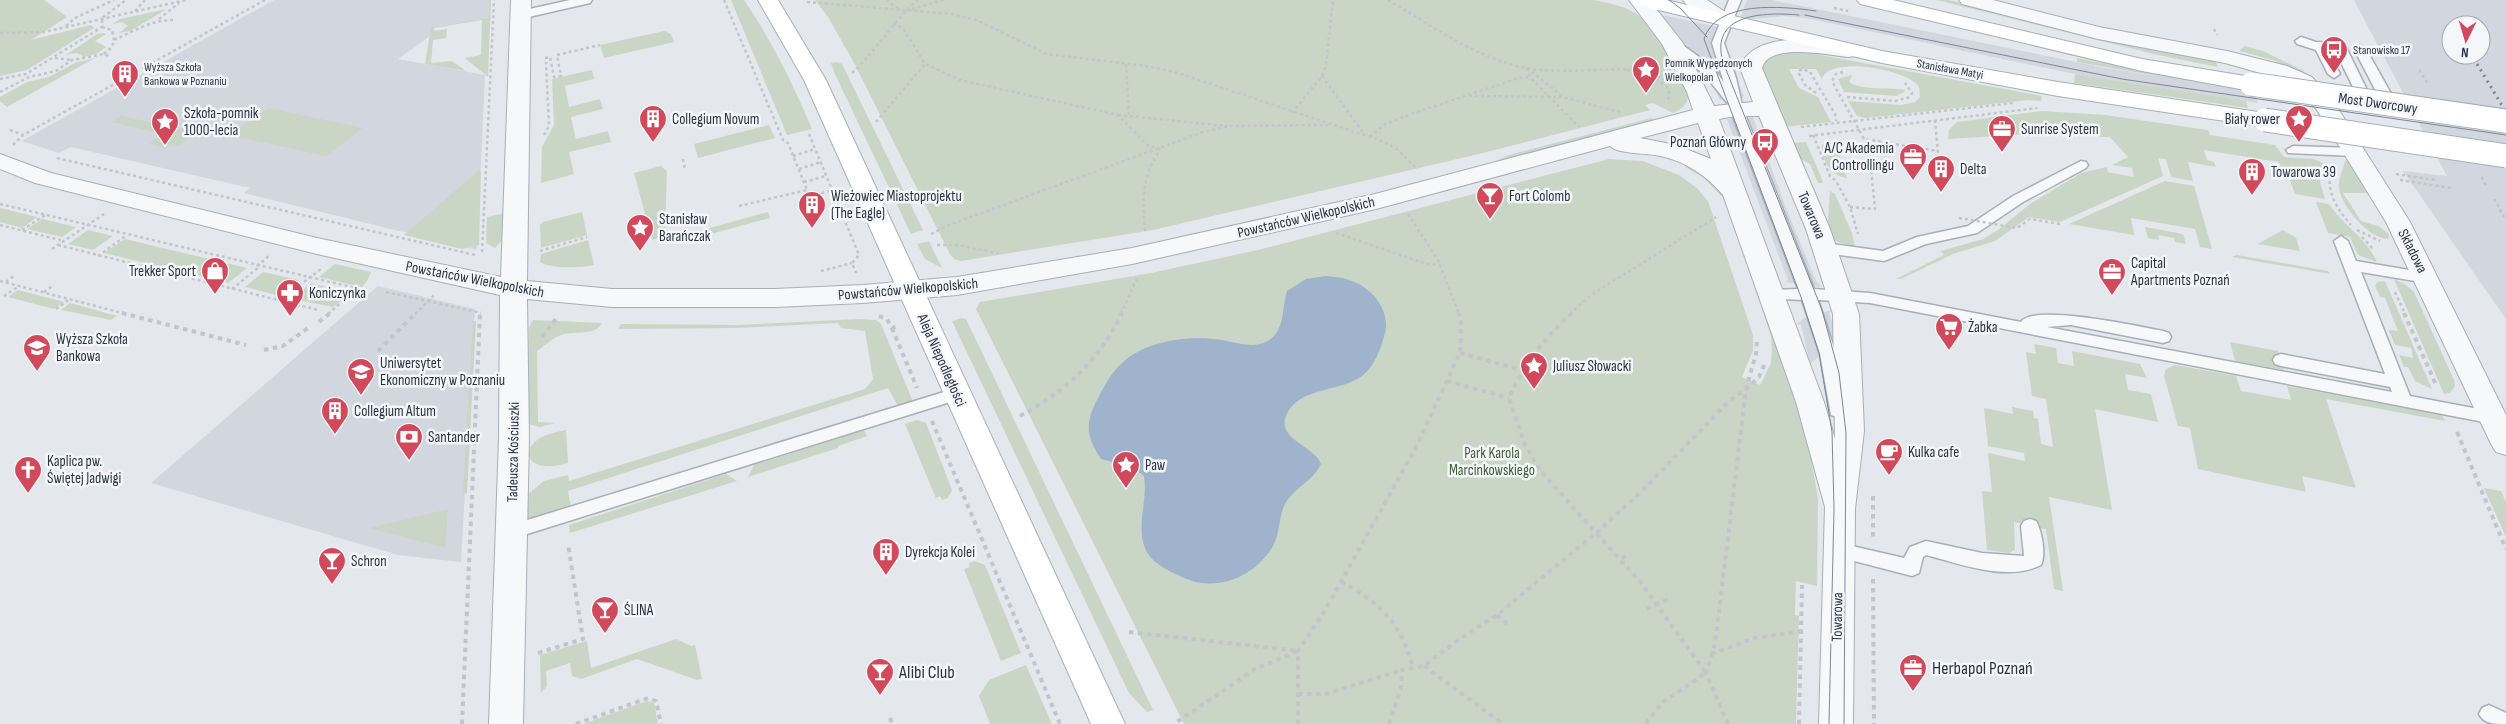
<svg xmlns="http://www.w3.org/2000/svg" width="2506" height="724" font-family="'Sofia Sans Condensed',sans-serif">
<style>
.built{fill:#d2d6de;fill-rule:evenodd}
.green{fill:#c9d6c5}
.water{fill:#9fb4cc}
.lines{fill:none;stroke-linecap:round;stroke-linejoin:round}
.lane-casing{stroke:#a9aeb7;stroke-width:3}
.street-casing{stroke:#a9aeb7;stroke-width:2}
.secondary-casing{stroke:#a9aeb7;stroke-width:2}
.path-far1{stroke:#c2c5cb;stroke-width:2.5;stroke-dasharray:3 3;stroke-linecap:butt}
.path{stroke:#c2c5cb;stroke-width:4;stroke-dasharray:4.5 4.5;stroke-linecap:butt}
.lane{fill:#f7f8fa;fill-rule:evenodd}
.street{fill:#f7f8fa;fill-rule:evenodd}
.secondary{fill:#fff;fill-rule:evenodd}
.tram{stroke:#7d8696;stroke-width:1}
.rail{stroke:#7d8696;stroke-width:3;stroke-dasharray:2 4.5;stroke-linecap:butt}
.secondary-bridge-casing{stroke:#a9aeb7;stroke-width:25;stroke-linecap:butt}
.path-bridge{stroke:#c2c5cb;stroke-width:2.5;stroke-dasharray:3 3;stroke-linecap:butt}
.secondary-bridge{stroke:#fff;stroke-width:23}
.labels{text-anchor:middle;stroke-width:5;stroke-linejoin:round;paint-order:stroke}
.far-poi-label{font-size:12px;fill:#2b3445;stroke:#f4f6f9;text-anchor:start}
.far-street-label{font-size:12px;fill:#2b3445;stroke:#f4f6f9}
.street-label{font-size:15px;fill:#2b3445;stroke:#f4f6f9}
.poi-label{font-size:15px;fill:#2b3445;stroke:#f4f6f9;text-anchor:start}
.park-label{font-size:15px;fill:#3f6138;stroke:#f4f6f9}
.near-poi-label{font-size:18px;fill:#2b3445;stroke:#f4f6f9;text-anchor:start}
</style>
<rect width="100%" height="100%" fill="#e4e7ec"/>
<g class="built">
<path d="M274 0H489L488 18 431 27 433 34 398 59 485 75 477 250 244 193 250 188 71 147 59 153 22 141Z"/>
<path d="M1747 0H1772L2106 68 2254 91 2258 103 2075 74 1806 18 1784 16 1753 19 1741 16Z"/>
<path d="M2354 0H2506V319L2403 171 2447 176ZM2451 25H2481V55H2451Z"/>
<path d="M1662 15 1732 30 1725 39V48L1744 97 1720 100 1710 79Z"/>
<path d="M1753 117 1786 208 1816 281 1821 287 1785 282 1788 280 1727 119Z"/>
<path d="M378 286 475 309 461 562 398 555 151 483Z"/>
<path d="M1832 310 1829 313 1836 335 1822 354 1810 364 1801 325 1797 324 1804 318Z"/>
</g>
<g class="green">
<path d="M0 0H44L67 17 31 40 91 25 94 28 27 70 0 76Z"/>
<path d="M489 0H491L488 77 465 58 481 55 482 20 434 28 435 31 447 29 446 38 433 40 431 63 452 61 466 71 425 64 431 27 488 18Z"/>
<path d="M731 0H744C772 41 793 84 812 129L787 135Z"/>
<path d="M815 0H1594C1608 3 1622 5 1635 13 1661 28 1676 66 1688 93 1689 104 1682 109 1673 113L1653 103 1645 105 1650 110 1479 154 1153 230 961 261 954 259 950 254 854 63 828 17Z"/>
<path d="M1937 0H1949L2075 31 2215 60 2218 67 2158 55Z"/>
<path d="M167 9 130 31 119 33 128 26 122 22 112 24 120 19Z"/>
<path d="M664 31 671 34 674 42 604 58 600 45Z"/>
<path d="M104 33 106 34 95 41 106 47 96 54 84 57 77 53 66 55 97 34Z"/>
<path d="M2245 46 2263 51 2304 71 2306 75 2273 60 2239 51Z"/>
<path d="M1799 51 2042 96 2041 101 2028 100 1866 118 1857 116 1848 101 1901 105 1915 102 1920 97 1919 87C1908 69 1829 55 1822 79L1816 69H1789L1799 88 1818 97 1831 122 1782 127 1760 67C1765 52 1786 52 1799 51Z"/>
<path d="M95 58 7 107 0 101V97L27 82 49 77 75 63Z"/>
<path d="M2077 58 2199 82V83L2077 62Z"/>
<path d="M837 62 842 64 923 230 911 234 834 72 831 63Z"/>
<path d="M592 70 594 79 565 86 569 107 600 99 603 109 571 117 576 139 608 131 611 142 569 152 574 174 541 183 542 147 554 125 552 79Z"/>
<path d="M2075 74 2246 101 2248 108 2074 83Z"/>
<path d="M1852 75 1849 82C1862 92 1901 86 1906 91L1896 96 1844 92 1838 79Z"/>
<path d="M268 108 363 128 326 156 229 135Z"/>
<path d="M2042 111 2105 115 2208 130 2210 135 2275 145 2284 157 2314 159 2323 163 2320 182 2325 199 2295 194 2290 180H2293L2277 177 2275 172H2283L2279 162 2204 150 2207 160 2214 162 2216 167 2188 162 2193 181 2171 177 2166 159 2158 158 2163 176 2060 222 2029 217 1995 241 1953 254 1901 279H1896L1944 255 1941 251 1983 239 1998 230 2030 204 2081 173 2107 167 2108 172 2134 177 2132 168 2112 165 2128 157 2110 137H2100L2093 130 1948 139 1949 130 1957 122Z"/>
<path d="M122 115 127 117 196 133 179 145 168 144 163 147 149 144 163 134 111 122Z"/>
<path d="M1652 118 1654 120 1491 163 1509 155Z"/>
<path d="M769 125 775 138 698 158 694 144Z"/>
<path d="M1806 142 1821 177 1823 183H1818L1810 164 1796 157 1788 143Z"/>
<path d="M1827 142 1841 145 1840 162 1847 178C1833 177 1820 159 1822 145Z"/>
<path d="M1609 159 1643 161 1679 175 1697 188 1708 201 1753 335V350L1742 377 1760 385 1771 363 1772 349 1771 336 1756 290 1724 199 1704 178 1685 167 1688 163 1723 190 1806 428 1818 499 1817 586 1796 581 1795 615 1799 616 1796 724H1184L976 309 980 302 1151 273 1258 250Z"/>
<path d="M2345 160 2349 162 2370 193H2343L2361 221 2378 226 2389 234 2388 239C2369 239 2340 205 2339 187 2338 178 2344 169 2345 160Z"/>
<path d="M661 166 667 171 665 234 662 237 652 240 634 173Z"/>
<path d="M478 171H481L479 245 462 249 404 235Z"/>
<path d="M2165 181 2194 186 2212 249 2200 247 2195 229 2131 218 2134 235 2069 224Z"/>
<path d="M1830 191 1835 194 1852 233 1855 247 1835 241 1827 233Z"/>
<path d="M2316 202 2329 204C2343 225 2367 239 2377 262L2358 255 2350 237 2328 233Z"/>
<path d="M0 208 37 217 22 228 0 222Z"/>
<path d="M582 212 587 235 541 248 540 225 543 222Z"/>
<path d="M768 212 770 218 685 241V235Z"/>
<path d="M505 213 502 240 495 248 486 243 487 217Z"/>
<path d="M42 219 76 227 62 237 27 229Z"/>
<path d="M2145 227 2183 234 2186 244 2175 242 2174 238 2158 235 2159 240 2148 238Z"/>
<path d="M88 230 113 236 93 250 68 244Z"/>
<path d="M2283 230 2296 238 2300 251 2258 244Z"/>
<path d="M125 239 247 268 228 283 104 253Z"/>
<path d="M588 240 594 265C581 268 550 269 540 262L541 254Z"/>
<path d="M929 241 942 268 925 259 917 244Z"/>
<path d="M2237 255 2328 271 2330 274 2232 257Z"/>
<path d="M335 264 371 272 367 281 362 287 319 277Z"/>
<path d="M263 272 299 280 280 296 245 287Z"/>
<path d="M2394 279 2406 285 2414 292 2454 380 2455 386 2450 393 2444 394Z"/>
<path d="M2385 281 2432 389 2415 381 2408 367H2404L2399 355 2413 358 2411 348 2395 345 2389 330 2398 331 2385 298 2380 297 2375 286 2377 282Z"/>
<path d="M311 283 350 293 333 307 293 299Z"/>
<path d="M18 290 64 302 54 309 8 297Z"/>
<path d="M70 303 117 316 111 320 61 310Z"/>
<path d="M961 318 966 319 1153 710 1147 712 1129 693 952 321Z"/>
<path d="M859 319 876 320 881 324 913 402 899 408 888 388 568 491 571 508 537 518H527V495L544 481 568 475 569 481 865 389 873 379 865 331 841 328 838 323 736 328 618 329 621 324 737 325Z"/>
<path d="M533 320 602 323C594 337 574 330 561 335 553 338 544 346 537 351L538 422 555 423 540 427 528 424 529 327Z"/>
<path d="M473 321H476L467 493 463 494Z"/>
<path d="M2230 342 2278 351 2284 370 2235 361Z"/>
<path d="M2034 344 2056 348 2058 363 2074 366 2072 351 2140 364 2147 378 2125 374 2128 390 2151 394 2158 422 2095 409 2112 510 2049 497 2063 591 2054 589 2046 529 2014 522 2015 550 2009 553 1987 550 1982 491 1992 492 1988 453 2025 461 2024 453 1988 446 1984 408 2013 414 2012 407 2033 411 2034 418 2038 419 2041 444 2053 447 2046 399 2032 396 2026 352 2036 354Z"/>
<path d="M2175 365 2236 376 2241 391 2291 400 2287 386 2442 415 2445 421 2326 399 2356 488 2302 476 2306 492 2198 469 2190 428 2178 426 2164 376 2166 369Z"/>
<path d="M917 420 926 423 952 490 948 498 942 500 940 496 936 498 905 424Z"/>
<path d="M566 430 568 463C560 465 553 467 545 466 525 464 524 448 540 438 547 434 557 432 566 430Z"/>
<path d="M864 430 867 436 838 446V448L748 477 754 465Z"/>
<path d="M726 474 737 481 570 533 569 525Z"/>
<path d="M2484 488 2501 491 2506 502V537Z"/>
<path d="M448 509 445 548 370 528Z"/>
<path d="M975 561 985 565 1021 653 1001 661 964 569 970 567 969 563Z"/>
<path d="M676 639 691 646 695 645 702 679 697 680 637 659 581 679 572 676 570 663 546 671 547 686 541 693 540 655 587 641 591 668Z"/>
<path d="M1026 665 1052 724H990L979 696 989 680Z"/>
<path d="M647 701 654 703 658 724H583Z"/>
</g>
<path class="water" d="M1325 276C1342 277 1357 280 1370 292 1381 301 1389 319 1385 333 1381 348 1375 366 1362 376 1341 392 1297 387 1286 416 1277 440 1315 446 1321 464 1313 481 1294 488 1285 504 1279 515 1280 532 1274 544 1256 578 1214 594 1180 576 1167 570 1150 562 1145 548 1136 526 1148 499 1144 476L1132 467 1101 459C1085 435 1085 422 1099 396 1105 385 1111 373 1121 364 1145 340 1190 335 1222 340 1235 342 1250 348 1263 343 1286 334 1281 311 1287 291L1306 279Z"/>
<g class="lines">
<defs>
<g id="lane">
<path d="M570 0H592L590 3 520 19 514 15 516 12Z"/>
<path d="M1729 0H1741L1724 43 1736 78 1743 109 1814 289 1870 293 2021 322C2033 303 2141 327 2163 331L2169 333 2171 337 2169 341 2163 343 2071 325 2047 327 2392 392 2390 387 2281 366 2275 364 2273 360 2275 356 2281 354 2385 374 2334 241 2341 236 2348 241 2356 261 2427 273 2435 278 2427 283 2361 272 2410 396 2494 412 2500 414 2502 418 2500 422 2494 424 1870 303 1818 300 1836 354 1845 411 1843 415 1837 417 1831 415 1820 354 1802 300 1767 298 1764 294 1767 290 1798 289 1728 104 1705 75 1666 43 1672 39 1676 40 1715 69 1724 83 1712 43Z"/>
<path d="M2301 37 2316 42 2344 43 2366 88 2365 91H2355L2335 50H2328L2340 74 2334 78 2328 74 2316 50 2297 44 2295 41Z"/>
<path d="M2360 45 2366 49 2393 97 2391 100 2386 101 2379 97 2354 49Z"/>
<path d="M2293 146 2354 148 2361 152 2354 156 2288 153 2286 150Z"/>
<path d="M2081 161 2086 162 2088 165 2086 168 2023 202 1977 233 1926 244 1884 261 1825 253 1818 248 1825 243 1883 251 1917 237 1968 226 2013 196Z"/>
<path d="M957 388 963 390 965 394 963 398 511 539 505 537 502 532 505 527 511 525Z"/>
<path d="M2030 519 2036 521C2042 531 2046 555 2041 565 2006 582 1961 564 1926 555L1923 557 1919 573 1912 576 1839 557 1832 555 1830 550 1832 545 1839 543 1904 558 1910 547 1926 541 1982 553 2024 556 2021 526 2024 521Z"/>
<path d="M2489 705 2506 713V724C2494 724 2484 724 2479 714L2482 708Z"/>
</g>
<g id="street">
<path d="M511 0H531L527 281 612 289H775L863 285 957 277 1132 248 1375 194 1693 110 1687 92 1662 44 1629 0H1649L1683 43 1714 106 1753 102 1740 68C1752 29 1825 39 1856 46L1859 51 1856 56 1848 57C1829 55 1769 42 1762 68L1830 229 1859 314 1864 431 1855 509 1853 724H1819L1825 507 1796 402 1723 195C1706 175 1685 161 1660 156 1648 153 1617 154 1610 146L1376 209 1132 264 957 295 863 303 775 307H612L527 299 529 438 523 724H489L499 438 500 295 317 254 35 183 0 169V154L51 173 317 238 501 277ZM1736 116H1759L1806 229 1833 314 1835 439 1824 402 1719 119ZM1698 123 1711 159 1676 145 1640 138Z"/>
<path d="M1683 0H1707L1733 17 1736 21 1733 25C1716 30 1700 13 1686 4Z"/>
<path d="M1959 0H1993L2099 27 2227 51 2287 66 2312 77 2337 107 2410 222 2506 415V455L2496 452 2491 444 2386 222 2317 110 2296 87 2271 76 2225 63 2098 39 1962 4Z"/>
</g>
<g id="secondary">
<path d="M758 0H778L826 80 1125 724H1091L804 80Z"/>
<path d="M1630 0H1666L1882 51 2058 82 2265 113 2273 115 2276 120 2273 125 2265 127 2058 96 1882 63 1633 4Z"/>
<path d="M1857 0H1893L2142 59 2251 77 2259 79 2262 84 2259 89 2251 91 2142 71 1860 4Z"/>
</g>
</defs>
<use href="#lane" class="lane-casing"/>
<use href="#street" class="street-casing"/>
<use href="#secondary" class="secondary-casing"/>
<g class="path-far1">
<path d="M724 0 783 140 788 143 810 197 832 190"/>
<path d="M886 0 900 10"/>
<path d="M1388 0C1433 26 1478 60 1531 69 1560 73 1604 69 1634 69L1649 72 1664 79"/>
<path d="M807 2 952 14 976 20 1047 54 1146 66 1175 72 1382 141 1397 149 1417 169"/>
<path d="M1834 8 1848 11"/>
<path d="M135 11 145 0"/>
<path d="M906 11 943 0"/>
<path d="M159 19 179 3"/>
<path d="M893 24 903 28 925 64 960 80 1118 115 1147 145 1160 149"/>
<path d="M66 26 75 18 114 0"/>
<path d="M102 27 112 30 114 40"/>
<path d="M2214 29 2217 35"/>
<path d="M0 33 44 32 186 0"/>
<path d="M104 54 112 47 114 40C134 31 151 20 173 20"/>
<path d="M55 58 71 60"/>
<path d="M545 58 550 57 554 77 561 76 557 55 600 45"/>
<path d="M1126 64 1129 116"/>
<path d="M1527 68 1530 77 1579 127"/>
<path d="M1527 68 1563 97"/>
<path d="M1627 70 1656 79 1667 87 1669 94 1668 101"/>
<path d="M2419 70 2428 84"/>
<path d="M1843 72 1836 74 1832 81 1864 139 1938 151"/>
<path d="M852 73C877 51 892 21 918 0"/>
<path d="M1322 76 1364 134"/>
<path d="M0 79 26 74 102 27V18L126 0"/>
<path d="M0 92 29 77 56 71 72 60 104 54 111 57"/>
<path d="M1816 93 1805 85 1798 72 1802 69 1810 72 1835 114 1836 121"/>
<path d="M1469 96 1563 97 1623 113"/>
<path d="M1847 97 1895 101 1910 97 1912 93 1905 83"/>
<path d="M1292 113 1322 76 1326 65 1333 0"/>
<path d="M1118 115 1227 126"/>
<path d="M1935 120 1938 154"/>
<path d="M876 122 925 64"/>
<path d="M1801 127 2013 103"/>
<path d="M10 130 23 135 265 0"/>
<path d="M809 134 859 255 852 263 856 273"/>
<path d="M544 135 549 126 546 62"/>
<path d="M1813 135 1830 176 1836 181 1850 207 1858 234"/>
<path d="M1809 136 2037 108"/>
<path d="M1370 137 1384 125 1402 117 1519 78 1530 77"/>
<path d="M13 145 23 135"/>
<path d="M793 156 815 149"/>
<path d="M57 158 475 255"/>
<path d="M683 159 685 169"/>
<path d="M799 169 821 162"/>
<path d="M2331 169C2326 193 2336 207 2351 225"/>
<path d="M2396 174 2436 180"/>
<path d="M2482 177 2486 186"/>
<path d="M2400 180 2451 188"/>
<path d="M804 182 826 176"/>
<path d="M2494 199 2506 220"/>
<path d="M0 204 360 289"/>
<path d="M739 206 807 190"/>
<path d="M1850 207 1875 209 1869 148 1864 139"/>
<path d="M1481 208 1485 212"/>
<path d="M1408 214 1438 260 1459 314"/>
<path d="M0 225 64 241"/>
<path d="M22 230 45 215"/>
<path d="M2357 230 2380 241"/>
<path d="M1145 231C1142 200 1142 176 1160 150"/>
<path d="M1336 233 1427 264 1440 265"/>
<path d="M931 234 949 225 1203 132 1230 126 1328 125"/>
<path d="M2362 237 2373 249"/>
<path d="M58 245 318 310"/>
<path d="M937 245H958L1001 254"/>
<path d="M52 249 104 214"/>
<path d="M540 251 587 237"/>
<path d="M482 252 494 0"/>
<path d="M98 256 127 235"/>
<path d="M257 266 270 255"/>
<path d="M821 271 852 263"/>
<path d="M0 281 126 314"/>
<path d="M6 282 15 275"/>
<path d="M232 289 259 267"/>
<path d="M44 292 54 285"/>
<path d="M386 292 428 301 434 295"/>
<path d="M2395 292 2405 314"/>
<path d="M4 296 19 286"/>
<path d="M280 300 321 269"/>
<path d="M56 309 70 299"/>
<path d="M328 314 355 290"/>
<path d="M415 314 428 301 481 313"/>
<path d="M1121 314 1138 276"/>
<path d="M1570 314 1591 295 1716 217"/>
</g>
<g class="path">
<path d="M122 313 246 345"/>
<path d="M1572 313C1543 340 1525 362 1509 398L1525 445 1540 470 1596 533 1642 491 1729 401 1746 389 1756 354 1757 340"/>
<path d="M2404 313 2437 387"/>
<path d="M879 316 887 319 892 328 899 326"/>
<path d="M319 322 330 313"/>
<path d="M892 328 917 388"/>
<path d="M542 337 558 316"/>
<path d="M264 350 283 346 308 328"/>
<path d="M378 351 416 313"/>
<path d="M1460 353 1521 370"/>
<path d="M1447 381 1509 398"/>
<path d="M1020 416C1065 392 1100 359 1122 313"/>
<path d="M932 421 1060 724"/>
<path d="M2457 432 2506 549"/>
<path d="M1873 496V538"/>
<path d="M1622 558 1630 553"/>
<path d="M1873 579 1874 724"/>
<path d="M1341 582C1379 601 1403 626 1413 668"/>
<path d="M1647 609 1668 599"/>
<path d="M1497 615 1507 624"/>
<path d="M1129 632 1298 651 1255 669 1174 724"/>
<path d="M538 653 583 639 568 544"/>
<path d="M1711 654 1755 638 1802 631"/>
<path d="M1424 666 1503 724"/>
<path d="M1298 694H1326L1402 670"/>
<path d="M890 718 892 724"/>
<path d="M462 724 480 313"/>
<path d="M576 724 648 698 656 701 661 724"/>
<path d="M1298 724V651L1324 612 1415 449 1460 353 1461 319 1459 313"/>
<path d="M1389 724 1401 688 1402 670 1424 666 1458 640 1497 615 1596 533 1641 583 1706 673 1663 702 1645 724"/>
<path d="M1728 724 1706 673 1715 644 1746 389 1759 377 1766 361"/>
<path d="M1799 724 1802 585"/>
</g>
<use href="#lane" class="lane"/>
<use href="#street" class="street"/>
<use href="#secondary" class="secondary"/>
<g class="tram">
<path d="M1669 0 1680 8 1707 37"/>
<path d="M1816 11C1782 6 1716 0 1704 39L1801 297 1819 353 1832 432 1834 509 1829 724"/>
<path d="M1799 15C1765 12 1709 13 1723 62L1822 310 1839 373 1846 433 1844 724"/>
<path d="M1805 15 2122 79 2506 135"/>
</g>
<path class="rail" d="M2477 64 2506 112"/>
<defs>
<g id="secondary-bridge">
<path d="M2251 84 2506 121"/>
<path d="M2265 120 2506 156"/>
</g>
</defs>
<use href="#secondary-bridge" class="secondary-bridge-casing"/>
<path class="path-bridge" d="M1959 218 2017 228 2030 219 2060 224"/>
<use href="#secondary-bridge" class="secondary-bridge"/>
</g>
<defs>
<symbol id="bus-pin" viewBox="-11 -11 22 30"><path d="M0 17L-7.5 6A9.5 9.5 0 1 1 7.5 6Z" fill="#d1495b" stroke="#f4f6f9"/><path d="M-5-6H5V4H4V6H2V4H-2V6H-4V4H-5ZM-3.5-4V0h7V-4ZM-3.5 1.2v1.5H-2V1.2ZM2 1.2v1.5H3.5V1.2Z" fill="#fff"/></symbol>
<symbol id="sight-pin" viewBox="-11 -11 22 30"><path d="M0 17L-7.5 6A9.5 9.5 0 1 1 7.5 6Z" fill="#d1495b" stroke="#f4f6f9"/><path d="M0-6L1.8-2.2L6-1.7L2.9 1.2L3.7 5.4L0 3.3L-3.7 5.4L-2.9 1.2L-6-1.7L-1.8-2.2Z" fill="#fff"/></symbol>
<symbol id="building-pin" viewBox="-11 -11 22 30"><path d="M0 17L-7.5 6A9.5 9.5 0 1 1 7.5 6Z" fill="#d1495b" stroke="#f4f6f9"/><path d="M-4-6H4V6H1V3H-1V6H-4ZM-2.5-4.3h1.7v1.8h-1.7ZM.8-4.3h1.7v1.8H.8ZM-2.5-1h1.7V.8h-1.7ZM.8-1h1.7V.8H.8Z" fill="#fff"/></symbol>
<symbol id="office-pin" viewBox="-11 -11 22 30"><path d="M0 17L-7.5 6A9.5 9.5 0 1 1 7.5 6Z" fill="#d1495b" stroke="#f4f6f9"/><path d="M-6-3h4V-5.5h4V-3h4V5H-6ZM-1-4.5V-3h2v-1.5ZM-6 0V1H6V0Z" fill="#fff"/></symbol>
<symbol id="bar-pin" viewBox="-11 -11 22 30"><path d="M0 17L-7.5 6A9.5 9.5 0 1 1 7.5 6Z" fill="#d1495b" stroke="#f4f6f9"/><path d="M-6-5H6L.8 .8V4.5H3.5V6h-7V4.5H-.8V.8Z" fill="#fff"/></symbol>
<symbol id="shop-pin" viewBox="-11 -11 22 30"><path d="M0 17L-7.5 6A9.5 9.5 0 1 1 7.5 6Z" fill="#d1495b" stroke="#f4f6f9"/><path d="M-5-2.5h2.3a2.7 3.5 0 0 1 5.4 0H5L5.5 6h-11ZM-1.5-2.5h3a1.5 2.3 0 0 0-3 0Z" fill="#fff"/></symbol>
<symbol id="pharmacy-pin" viewBox="-11 -11 22 30"><path d="M0 17L-7.5 6A9.5 9.5 0 1 1 7.5 6Z" fill="#d1495b" stroke="#f4f6f9"/><path d="M-2-6h4v4h4v4h-4v4h-4v-4h-4v-4h4Z" fill="#fff"/></symbol>
<symbol id="supermarket-pin" viewBox="-11 -11 22 30"><path d="M0 17L-7.5 6A9.5 9.5 0 1 1 7.5 6Z" fill="#d1495b" stroke="#f4f6f9"/><path d="M-6-5.5h2.5l.6 2H6L4.5 2H-2.5L-4.4-4H-6ZM-1.5 3.2a1.3 1.3 0 1 0 .1 0ZM3 3.2a1.3 1.3 0 1 0 .1 0Z" fill="#fff"/></symbol>
<symbol id="university-pin" viewBox="-11 -11 22 30"><path d="M0 17L-7.5 6A9.5 9.5 0 1 1 7.5 6Z" fill="#d1495b" stroke="#f4f6f9"/><path d="M0-5L7-2L0 1L-7-2ZM-4 1L0 2.5L4 1V4Q0 6-4 4Z" fill="#fff"/></symbol>
<symbol id="bank-pin" viewBox="-11 -11 22 30"><path d="M0 17L-7.5 6A9.5 9.5 0 1 1 7.5 6Z" fill="#d1495b" stroke="#f4f6f9"/><path d="M-6-4H6V4H-6ZM0-2.3a2.3 2.3 0 1 0 0 4.6a2.3 2.3 0 1 0 0-4.6Z" fill="#fff"/></symbol>
<symbol id="cafe-pin" viewBox="-11 -11 22 30"><path d="M0 17L-7.5 6A9.5 9.5 0 1 1 7.5 6Z" fill="#d1495b" stroke="#f4f6f9"/><path d="M-5.5-4.5H6V0H3Q3 3.5 0 3.5H-2.5Q-5.5 3.5-5.5 0ZM3-3.2v2h1.7v-2ZM-6 4.5H4V6H-6Z" fill="#fff"/></symbol>
<symbol id="church-pin" viewBox="-11 -11 22 30"><path d="M0 17L-7.5 6A9.5 9.5 0 1 1 7.5 6Z" fill="#d1495b" stroke="#f4f6f9"/><path d="M-1.2-6h2.4v3.5h3.3v2.4h-3.3V6h-2.4V-.1h-3.3v-2.4h3.3Z" fill="#fff"/></symbol>
</defs>
<g fill-rule="evenodd">
<use href="#bus-pin" x="2318" y="34" width="32" height="43"/>
<use href="#sight-pin" x="1630" y="54" width="32" height="43"/>
<use href="#building-pin" x="109" y="58" width="32" height="43"/>
<use href="#building-pin" x="637" y="103" width="32" height="43"/>
<use href="#sight-pin" x="2283" y="103" width="32" height="43"/>
<use href="#sight-pin" x="149" y="106" width="32" height="43"/>
<use href="#office-pin" x="1986" y="113" width="32" height="43"/>
<use href="#bus-pin" x="1749" y="126" width="32" height="43"/>
<use href="#office-pin" x="1897" y="141" width="32" height="43"/>
<use href="#building-pin" x="1925" y="153" width="32" height="43"/>
<use href="#building-pin" x="2236" y="156" width="32" height="43"/>
<use href="#bar-pin" x="1474" y="180" width="32" height="43"/>
<use href="#building-pin" x="796" y="189" width="32" height="43"/>
<use href="#sight-pin" x="624" y="212" width="32" height="43"/>
<use href="#shop-pin" x="199" y="255" width="32" height="43"/>
<use href="#office-pin" x="2096" y="256" width="32" height="43"/>
<use href="#pharmacy-pin" x="274" y="277" width="32" height="43"/>
<use href="#supermarket-pin" x="1933" y="311" width="32" height="43"/>
<use href="#university-pin" x="21" y="332" width="32" height="43"/>
<use href="#sight-pin" x="1518" y="350" width="32" height="43"/>
<use href="#university-pin" x="345" y="356" width="32" height="43"/>
<use href="#building-pin" x="319" y="395" width="32" height="43"/>
<use href="#bank-pin" x="393" y="421" width="32" height="43"/>
<use href="#cafe-pin" x="1873" y="436" width="32" height="43"/>
<use href="#sight-pin" x="1110" y="449" width="32" height="43"/>
<use href="#church-pin" x="12" y="454" width="32" height="43"/>
<use href="#building-pin" x="870" y="536" width="32" height="43"/>
<use href="#bar-pin" x="316" y="545" width="32" height="43"/>
<use href="#bar-pin" x="589" y="594" width="32" height="43"/>
<use href="#office-pin" x="1897" y="652" width="32" height="43"/>
<use href="#bar-pin" x="864" y="656" width="32" height="43"/>
</g>
<g class="labels">
<g class="far-poi-label">
<text x="2353" y="54">Stanowisko 17</text>
<text x="1665" y="67">Pomnik Wypędzonych<tspan x="1665" dy="14">Wielkopolan</tspan></text>
<text x="144" y="71">Wyższa Szkoła<tspan x="144" dy="14">Bankowa w Poznaniu</tspan></text>
</g>
<g class="far-street-label">
<text transform="translate(1950 69) rotate(10)" y="4">Stanisława Matyi</text>
</g>
<g class="street-label">
<text transform="translate(2378 103) rotate(8)" y="5">Most Dworcowy</text>
<text transform="translate(1812 215) rotate(67)" y="5">Towarowa</text>
<text transform="translate(1306 217) rotate(-13)" y="5">Powstańców Wielkopolskich</text>
<text transform="translate(2413 251) rotate(63)" y="5">Składowa</text>
<text transform="translate(475 279) rotate(11)" y="5">Powstańców Wielkopolskich</text>
<text transform="translate(908 289) rotate(-5)" y="5">Powstańców Wielkopolskich</text>
<text transform="translate(942 360) rotate(66)" y="5">Aleja Niepodległości</text>
<text transform="translate(513 452) rotate(-89)" y="5">Tadeusza Kościuszki</text>
<text transform="translate(1837 617) rotate(-89)" y="5">Towarowa</text>
</g>
<g class="poi-label">
<text x="184" y="118">Szkoła-pomnik<tspan x="184" dy="17">1000-lecia</tspan></text>
<text x="672" y="124">Collegium Novum</text>
<text x="2280" y="124" text-anchor="end">Biały rower</text>
<text x="2021" y="134">Sunrise System</text>
<text x="1746" y="147" text-anchor="end">Poznań Główny</text>
<text x="1894" y="153" text-anchor="end">A/C Akademia<tspan x="1894" dy="17">Controllingu</tspan></text>
<text x="1960" y="174">Delta</text>
<text x="2271" y="177">Towarowa 39</text>
<text x="831" y="201">Wieżowiec Miastoprojektu<tspan x="831" dy="17">(The Eagle)</tspan></text>
<text x="1509" y="201">Fort Colomb</text>
<text x="659" y="224">Stanisław<tspan x="659" dy="17">Barańczak</tspan></text>
<text x="2131" y="268">Capital<tspan x="2131" dy="17">Apartments Poznań</tspan></text>
<text x="196" y="276" text-anchor="end">Trekker Sport</text>
<text x="309" y="298">Koniczynka</text>
<text x="1968" y="332">Żabka</text>
<text x="56" y="344">Wyższa Szkoła<tspan x="56" dy="17">Bankowa</tspan></text>
<text x="380" y="368">Uniwersytet<tspan x="380" dy="17">Ekonomiczny w Poznaniu</tspan></text>
<text x="1553" y="371">Juliusz Słowacki</text>
<text x="354" y="416">Collegium Altum</text>
<text x="428" y="442">Santander</text>
<text x="1908" y="457">Kulka cafe</text>
<text x="47" y="466">Kaplica pw.<tspan x="47" dy="17">Świętej Jadwigi</tspan></text>
<text x="1145" y="470">Paw</text>
<text x="905" y="557">Dyrekcja Kolei</text>
<text x="351" y="566">Schron</text>
<text x="624" y="615">ŚLINA</text>
</g>
<g class="park-label">
<text x="1492" y="458">Park Karola<tspan x="1492" dy="17">Marcinkowskiego</tspan></text>
</g>
<g class="near-poi-label">
<text x="1932" y="674">Herbapol Poznań</text>
<text x="899" y="678">Alibi Club</text>
</g>
</g>
<g transform="translate(2466 40) rotate(185)"><circle r="24" fill="#f4f6f9" stroke="#a4a8b1"/>
<path d="M0-4L9 19L0 12L-9 19Z" fill="#d1495b"/>
<text y="-8" font-size="14" font-weight="bold" text-anchor="middle" fill="#2b3445">N</text>
</g>
</svg>
